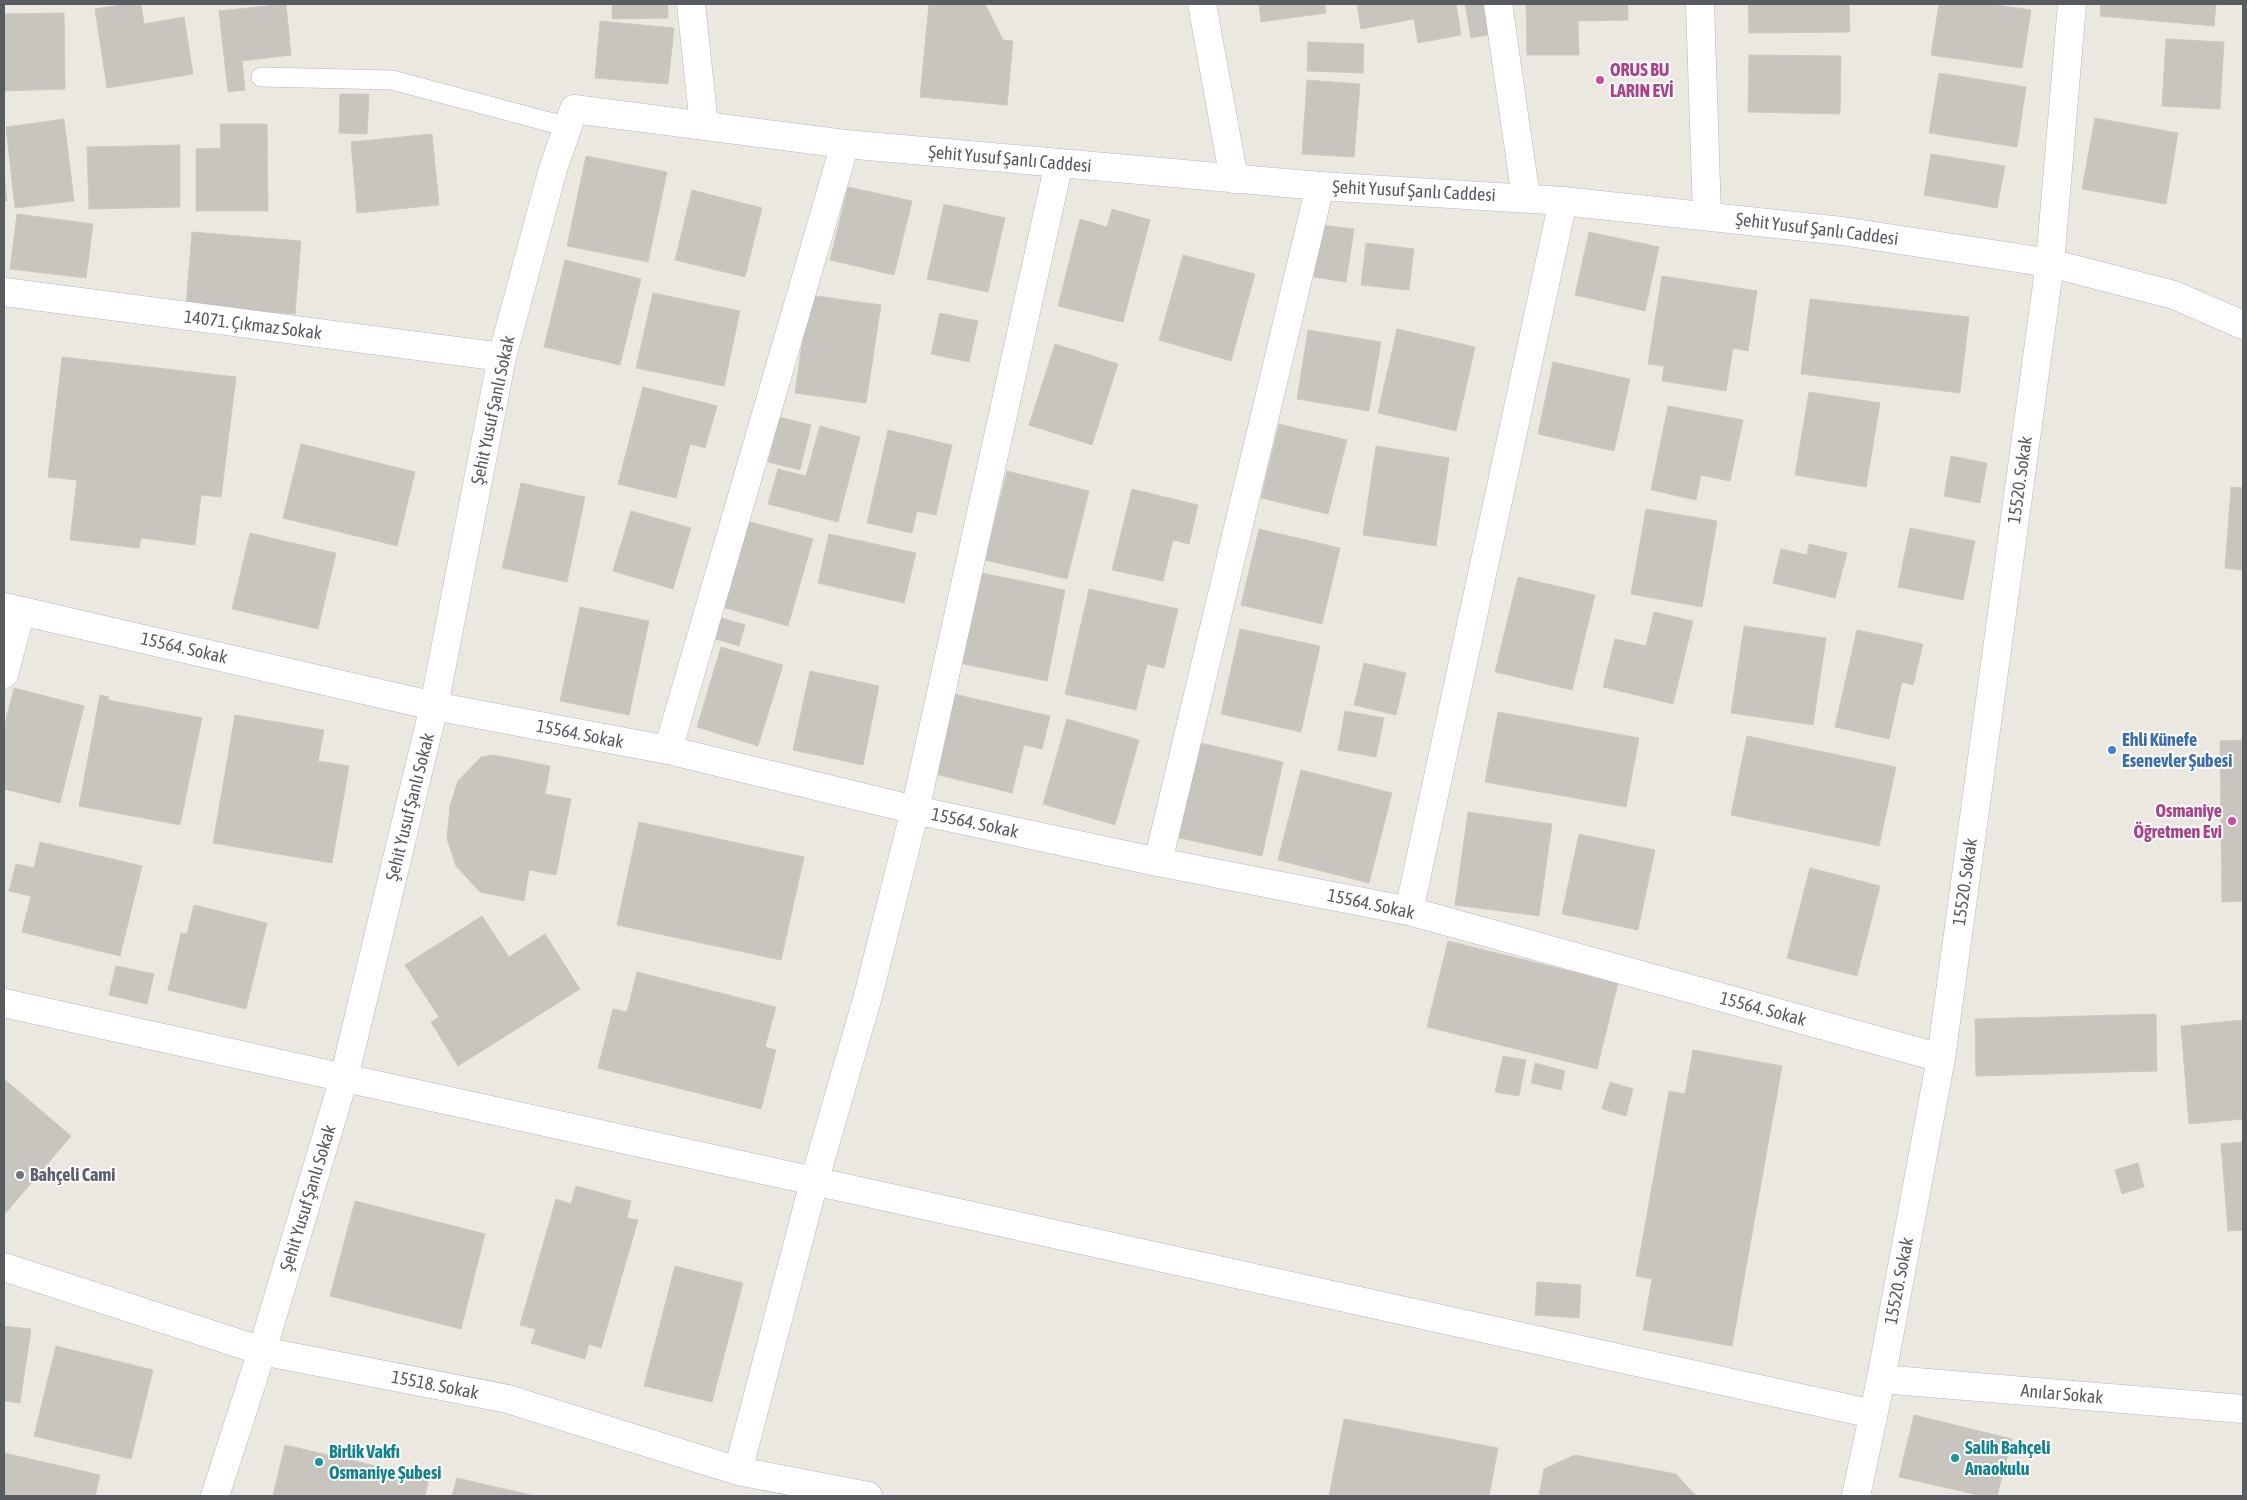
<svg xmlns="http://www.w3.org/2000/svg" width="2247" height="1500" font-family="'Asap Condensed',sans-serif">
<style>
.building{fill:#c8c5be;stroke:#d0cabd}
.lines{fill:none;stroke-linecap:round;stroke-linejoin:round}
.lane-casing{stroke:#b5b8bc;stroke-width:20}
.street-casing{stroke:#b5b8bc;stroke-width:29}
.secondary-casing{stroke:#b5b9be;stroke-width:29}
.lane{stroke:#fff;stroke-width:19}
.street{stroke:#fff;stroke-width:28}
.secondary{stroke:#fff;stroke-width:28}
.hotel-dot{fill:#d1479c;stroke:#fff;stroke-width:2}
.shop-dot{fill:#3f7fe0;stroke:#fff;stroke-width:2}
.worship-dot{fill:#6b7280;stroke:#fff;stroke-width:2}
.culture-dot{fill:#0f9aa8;stroke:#fff;stroke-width:2}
.labels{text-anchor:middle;stroke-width:4;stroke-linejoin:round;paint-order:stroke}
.hotel-label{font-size:18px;font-weight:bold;fill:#b23c85;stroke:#fff;text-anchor:start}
.street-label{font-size:18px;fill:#585c60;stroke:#fff}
.shop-label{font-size:18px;font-weight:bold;fill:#366cbe;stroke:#fff;text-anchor:start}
.worship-label{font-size:18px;font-weight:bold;fill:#5b616d;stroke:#fff;text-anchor:start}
.culture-label{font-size:18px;font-weight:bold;fill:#0d838f;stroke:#fff;text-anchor:start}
</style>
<rect width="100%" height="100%" fill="#ebe9df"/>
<g class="building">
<path d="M128 4H141L144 24 184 17 193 74 107 88 95 9Z"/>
<path d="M286 4 291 55 242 61 245 90 228 92 219 11Z"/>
<path d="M612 4H668V18L612 19Z"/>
<path d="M929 4H985L1003 40 1013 41 1007 105 920 97Z"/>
<path d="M1259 4H1325L1326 13 1261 22Z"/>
<path d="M1357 4H1456L1461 35 1418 43 1414 19 1361 29Z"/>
<path d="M1465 4H1486L1492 34 1471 38Z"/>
<path d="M1526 4H1628V20L1578 21 1579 55H1527Z"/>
<path d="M1748 4H1849L1850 32 1749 33Z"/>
<path d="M1939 4H1989L2031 10 2022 68 1931 55Z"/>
<path d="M2101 4H2216L2214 26 2100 16Z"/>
<path d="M64 13 65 89 4 91V14Z"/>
<path d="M600 21 674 28 668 84 595 78Z"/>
<path d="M2166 39 2224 42 2220 109 2162 106Z"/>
<path d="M1308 42 1364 44 1363 73 1307 71Z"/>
<path d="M1749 55 1841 56 1840 114 1748 112Z"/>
<path d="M1939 73 2026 87 2017 147 1929 133Z"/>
<path d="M1307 80 1360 84 1354 157 1302 154Z"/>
<path d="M340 94H369L367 134 339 133Z"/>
<path d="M2095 118 2178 133 2166 204 2082 189Z"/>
<path d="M64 119 74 201 15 208 6 127Z"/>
<path d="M220 124H267L268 211H196V149L221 148Z"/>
<path d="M432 134 439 205 357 213 351 142Z"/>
<path d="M180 145V207L89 209 87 147Z"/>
<path d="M1931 154 2005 166 1997 208 1924 195Z"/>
<path d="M586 156 667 172 648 262 567 246Z"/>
<path d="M4 173 7 201H4Z"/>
<path d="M848 187 912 201 894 275 830 260Z"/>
<path d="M692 190 762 208 745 277 675 260Z"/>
<path d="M944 204 1005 218 988 292 927 279Z"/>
<path d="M1112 209 1150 220 1123 322 1058 306 1080 219 1107 227Z"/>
<path d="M17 214 93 224 86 278 10 269Z"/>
<path d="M1321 225 1354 229 1346 282 1314 277Z"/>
<path d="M192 232 301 241 295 314 186 305Z"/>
<path d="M1589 232 1659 247 1645 311 1575 295Z"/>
<path d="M1366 243 1414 249 1409 290 1361 285Z"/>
<path d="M1183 255 1255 274 1231 361 1159 340Z"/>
<path d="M565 260 641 279 620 365 544 347Z"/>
<path d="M1662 276 1757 291 1748 351 1733 348 1726 391 1662 381 1664 366 1648 364Z"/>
<path d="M653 293 740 311 724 386 636 368Z"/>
<path d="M809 295 881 305 866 403 795 393Z"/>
<path d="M1810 299 1969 317 1960 393 1801 374Z"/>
<path d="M940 313 978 321 969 362 931 354Z"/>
<path d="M1397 329 1475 347 1456 431 1378 413Z"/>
<path d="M1308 330 1381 342 1369 411 1297 399Z"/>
<path d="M1055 344 1118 364 1092 445 1029 425Z"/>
<path d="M62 357 236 377 221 497 201 495 195 545 141 538 139 548 70 540 77 480 48 477Z"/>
<path d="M1553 362 1630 379 1614 451 1538 434Z"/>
<path d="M643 387 717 406 705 448 690 444 676 498 618 484Z"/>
<path d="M1809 392 1880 403 1866 487 1795 475Z"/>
<path d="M1668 406 1743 420 1730 481 1701 475 1696 500 1651 490Z"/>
<path d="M779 417 811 425 800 470 768 462Z"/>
<path d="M1279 424 1347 440 1328 514 1261 498Z"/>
<path d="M820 426 860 437 838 522 768 504 778 469 806 476Z"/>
<path d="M888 430 952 445 936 515 917 511 912 533 867 523Z"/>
<path d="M301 444 415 472 397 546 283 518Z"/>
<path d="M1376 446 1449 458 1436 546 1363 535Z"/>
<path d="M1951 456 1987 463 1980 503 1944 496Z"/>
<path d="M1007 471 1089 491 1067 579 985 560Z"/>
<path d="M521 483 585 497 567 582 502 568Z"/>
<path d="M2231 487 2243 488V570L2225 568Z"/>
<path d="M1132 489 1198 505 1189 544 1173 540 1163 581 1112 570Z"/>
<path d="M1646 509 1717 521 1702 607 1631 594Z"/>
<path d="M631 511 691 528 673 589 613 571Z"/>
<path d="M747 521 813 539 788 626 722 607Z"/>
<path d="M1910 528 1975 541 1963 600 1898 587Z"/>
<path d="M1259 529 1340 548 1322 624 1241 605Z"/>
<path d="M250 533 336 553 318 629 232 609Z"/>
<path d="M829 534 916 553 904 603 818 583Z"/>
<path d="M1809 544 1847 553 1835 598 1773 583 1781 549 1807 555Z"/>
<path d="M977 572 1065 590 1047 681 959 663Z"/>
<path d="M1518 577 1595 595 1572 690 1495 672Z"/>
<path d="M1089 589 1178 609 1164 668 1147 664 1136 710 1065 694Z"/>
<path d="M580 607 649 621 629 715 560 701Z"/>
<path d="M1654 612 1693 621 1673 704 1603 687 1615 639 1646 646Z"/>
<path d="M715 616 745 625 739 646 709 637Z"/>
<path d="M1744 626 1826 638 1813 725 1731 713Z"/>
<path d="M1240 629 1320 646 1301 732 1221 714Z"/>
<path d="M1857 630 1923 644 1913 685 1902 682 1889 739 1835 727Z"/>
<path d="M721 647 783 665 758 746 697 727Z"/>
<path d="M1364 663 1406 673 1396 715 1354 705Z"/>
<path d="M810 671 879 686 863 765 793 750Z"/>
<path d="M14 688 84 706 60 803 4 789V728Z"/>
<path d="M954 694 1050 716 1042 749 1024 745 1012 793 935 774Z"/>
<path d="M100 695 109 697 108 700 202 718 180 825 79 806Z"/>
<path d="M1345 711 1384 718 1376 757 1338 750Z"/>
<path d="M1498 712 1639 738 1626 807 1485 782Z"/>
<path d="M235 715 324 730 318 761 349 766 332 863 213 843Z"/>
<path d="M1067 719 1139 740 1115 825 1043 804Z"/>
<path d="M1747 736 1896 767 1879 846 1731 815Z"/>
<path d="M2243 740V901L2222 902 2220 741Z"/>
<path d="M1192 741 1283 762 1262 856 1171 836Z"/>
<path d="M494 755 550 766 545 794 571 799 556 875 529 870 524 901 480 892 456 866 447 839 450 806 458 781 481 757Z"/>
<path d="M1301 770 1392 793 1369 883 1278 860Z"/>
<path d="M1468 812 1552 824 1539 916 1455 905Z"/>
<path d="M639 822 804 857 781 960 617 925Z"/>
<path d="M1579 834 1655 850 1638 930 1562 914Z"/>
<path d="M40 842 142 866 120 956 22 932 31 896 9 891 16 864 34 868Z"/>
<path d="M1810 868 1880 886 1857 976 1787 958Z"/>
<path d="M194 905 267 923 246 1009 168 990 181 933 187 934Z"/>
<path d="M482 916 509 957 545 934 580 989 458 1066 431 1022 439 1017 405 965Z"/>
<path d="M1448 941 1618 983 1597 1069 1427 1027Z"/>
<path d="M116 966 154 974 147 1004 109 995Z"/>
<path d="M637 972 776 1007 765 1047 776 1050 761 1109 598 1068 613 1009 627 1012Z"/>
<path d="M2156 1014 2157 1071 1976 1076 1975 1019Z"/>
<path d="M2243 1020V1119L2189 1124 2181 1026Z"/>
<path d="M1693 1050 1782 1066 1732 1346 1643 1330 1652 1279 1636 1276 1669 1091 1685 1094Z"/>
<path d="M1503 1056 1526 1060 1519 1096 1495 1092Z"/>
<path d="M1535 1063 1565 1071 1561 1090 1531 1083Z"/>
<path d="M4 1079 71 1136 4 1215Z"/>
<path d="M1610 1082 1633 1089 1626 1116 1602 1109Z"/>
<path d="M2243 1142V1230L2228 1231 2221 1144Z"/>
<path d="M2138 1163 2144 1187 2122 1194 2115 1170Z"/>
<path d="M576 1186 631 1201 627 1218 638 1220 601 1348 589 1344 585 1359 531 1343 536 1329 520 1325 556 1199 571 1204Z"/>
<path d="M355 1201 485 1234 461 1329 330 1296Z"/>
<path d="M675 1266 743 1283 712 1402 644 1386Z"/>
<path d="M1537 1282 1581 1285 1579 1318 1535 1315Z"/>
<path d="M4 1326 31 1329 20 1403 4 1401Z"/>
<path d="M56 1346 153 1370 131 1459 34 1436Z"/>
<path d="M1914 1415 2012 1439 1997 1496H1983L1899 1477Z"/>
<path d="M1344 1419 1498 1448 1489 1496H1329Z"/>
<path d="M285 1445 429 1478 425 1496H273Z"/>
<path d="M4 1453 100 1475 95 1496H4Z"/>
<path d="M1575 1455 1676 1474 1696 1496H1539L1544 1469Z"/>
<path d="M457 1478 535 1496H452Z"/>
</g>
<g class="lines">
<defs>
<path id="lane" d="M261 77 392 80 568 127"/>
<g id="street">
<path d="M691 4 704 125"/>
<path d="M1202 4 1234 179"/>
<path d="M1498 4 1526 198"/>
<path d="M1700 4 1707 215"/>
<path d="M4 292 502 357"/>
<path d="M4 607 434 706 668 750 915 810 1158 862 1409 911 1941 1058"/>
<path d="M4 674 21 611"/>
<path d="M668 750 845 144"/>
<path d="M1158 862 1320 186"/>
<path d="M1409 911 1563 201"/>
<path d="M4 1003 1873 1414"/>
<path d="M4 1267 262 1351 508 1399 738 1471 868 1496"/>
<path d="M1881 1379 2243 1409"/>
<path d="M738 1471 814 1182 868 996 915 810 1059 163"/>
<path d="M1856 1496 1881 1379 1941 1058 2050 263 2072 4"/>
</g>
<path id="secondary" d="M215 1496 262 1351 344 1078 434 706 502 357 553 169 574 109 845 144 1320 186 1563 201 1842 231 2050 263 2174 295 2243 325"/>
</defs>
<use href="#lane" class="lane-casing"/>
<use href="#street" class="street-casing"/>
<use href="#secondary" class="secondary-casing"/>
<use href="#lane" class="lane"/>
<use href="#street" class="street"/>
<use href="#secondary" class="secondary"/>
</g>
<g class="hotel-dot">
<circle cx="1600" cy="80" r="5"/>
<circle cx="2232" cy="821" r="5"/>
</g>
<circle class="shop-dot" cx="2112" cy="750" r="5"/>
<circle class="worship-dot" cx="20" cy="1175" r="5"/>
<g class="culture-dot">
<circle cx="1955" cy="1458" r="5"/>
<circle cx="319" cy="1462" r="5"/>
</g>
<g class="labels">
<g class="hotel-label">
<text x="1610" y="76">ORUS BU<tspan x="1610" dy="21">LARIN EVİ</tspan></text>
<text x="2222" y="817" text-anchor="end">Osmaniye<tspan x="2222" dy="21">Öğretmen Evi</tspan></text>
</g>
<g class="street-label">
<text transform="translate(1010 159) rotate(5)" y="6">Şehit Yusuf Şanlı Caddesi</text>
<text transform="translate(1414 191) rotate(3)" y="6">Şehit Yusuf Şanlı Caddesi</text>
<text transform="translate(1817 229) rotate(7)" y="6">Şehit Yusuf Şanlı Caddesi</text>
<text transform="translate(253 325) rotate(7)" y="6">14071. Çıkmaz Sokak</text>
<text transform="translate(493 410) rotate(-78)" y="6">Şehit Yusuf Şanlı Sokak</text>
<text transform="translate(2020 480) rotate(-82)" y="6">15520. Sokak</text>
<text transform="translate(184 648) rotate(13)" y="6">15564. Sokak</text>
<text transform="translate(580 734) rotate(11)" y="6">15564. Sokak</text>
<text transform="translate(410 807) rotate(-76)" y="6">Şehit Yusuf Şanlı Sokak</text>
<text transform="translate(975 823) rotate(12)" y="6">15564. Sokak</text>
<text transform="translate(1965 882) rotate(-82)" y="6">15520. Sokak</text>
<text transform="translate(1371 904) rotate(12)" y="6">15564. Sokak</text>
<text transform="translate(1763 1009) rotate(15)" y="6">15564. Sokak</text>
<text transform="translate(308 1198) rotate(-73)" y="6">Şehit Yusuf Şanlı Sokak</text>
<text transform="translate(1899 1281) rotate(-79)" y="6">15520. Sokak</text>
<text transform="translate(435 1385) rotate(11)" y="6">15518. Sokak</text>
<text transform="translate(2062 1394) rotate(5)" y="6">Anılar Sokak</text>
</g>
<g class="shop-label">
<text x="2122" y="746">Ehli Künefe<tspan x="2122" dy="21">Esenevler Şubesi</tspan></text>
</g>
<g class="worship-label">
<text x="30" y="1181">Bahçeli Cami</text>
</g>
<g class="culture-label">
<text x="1965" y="1454">Salih Bahçeli<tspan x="1965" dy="21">Anaokulu</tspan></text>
<text x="329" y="1458">Birlik Vakfı<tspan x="329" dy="21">Osmaniye Şubesi</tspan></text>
</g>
</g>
<rect width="2247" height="1500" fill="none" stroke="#585c60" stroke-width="10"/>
</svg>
